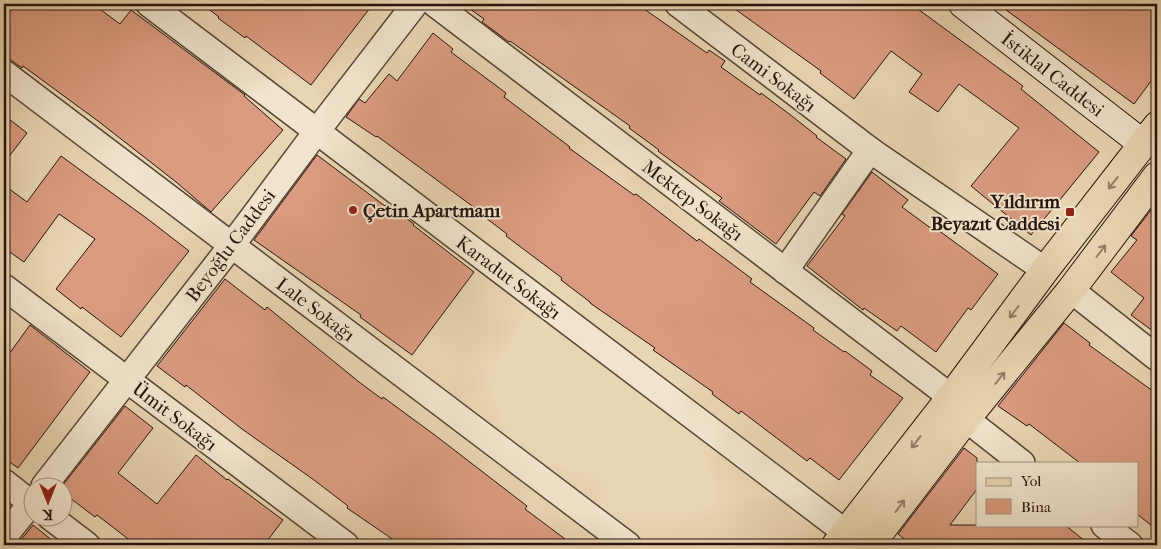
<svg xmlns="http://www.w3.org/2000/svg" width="1161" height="549" font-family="'IM FELL French Canon',serif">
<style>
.building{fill:#da9b80;stroke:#26140d}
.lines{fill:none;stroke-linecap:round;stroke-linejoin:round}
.street-casing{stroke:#564436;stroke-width:28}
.secondary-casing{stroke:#26140d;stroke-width:30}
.primary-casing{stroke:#26140d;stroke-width:30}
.street{stroke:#f0e4cc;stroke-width:25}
.secondary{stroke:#f0e4cc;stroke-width:28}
.primary{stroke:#e8d5b1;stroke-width:28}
.oneway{stroke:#917e67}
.poi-dot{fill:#8f2418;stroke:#f0e4cc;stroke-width:2}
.labels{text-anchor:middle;stroke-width:4;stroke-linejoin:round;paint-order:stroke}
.street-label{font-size:19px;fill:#26140d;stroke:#f0e4cc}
.poi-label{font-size:19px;font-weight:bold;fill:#26140d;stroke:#f0e4cc;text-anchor:end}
</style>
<rect width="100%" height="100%" fill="#e8d5b1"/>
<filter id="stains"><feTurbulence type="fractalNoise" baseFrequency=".004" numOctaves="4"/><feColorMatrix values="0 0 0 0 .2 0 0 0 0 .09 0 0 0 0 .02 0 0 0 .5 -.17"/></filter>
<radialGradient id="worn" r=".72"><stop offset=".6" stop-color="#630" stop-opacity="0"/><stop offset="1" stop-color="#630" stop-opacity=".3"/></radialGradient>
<g class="building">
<path d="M4 4H93L120 24 131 10 245 95 244 96 283 130 211 212 176 182 98 121 23 66 22 68 4 55Z"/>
<path d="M202 4H373L311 85 246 36 245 38 218 18 219 17Z"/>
<path d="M463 4H637L707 53 709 50 725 61 721 67 760 95 761 93 788 113 817 136 816 137 846 159 820 196 814 192 776 244 719 201 722 198 658 151 659 150 629 128 630 126 510 41 509 42 482 22 484 19Z"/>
<path d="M728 4H911L1023 86 1021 89 1099 152 1031 235 971 186 1019 128 959 84 938 112 909 92 922 74 891 51 854 99 820 73 821 71Z"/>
<path d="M998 4H1157V73L1134 104Z"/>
<path d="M433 33 453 49 451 52 506 93 504 97 570 147 569 148 634 195 636 194 697 241 699 239 752 279 750 282 814 328 813 330 844 352 845 351 872 371 870 375 903 398 839 480 810 458 807 461 741 411 739 414 712 394 713 392 653 350 655 348 590 303V302L561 280 562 278 506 236 507 234 478 212 479 211 377 136 376 137 346 117 359 99 365 103 389 74 397 81Z"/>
<path d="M4 115 27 133 4 163Z"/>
<path d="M317 155 385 206 387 204 414 224 413 225 474 272 412 355 360 317 361 315 254 240Z"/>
<path d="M61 156 149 220 189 251 121 337 82 307 81 309 56 289 95 239 59 214 24 262 4 248V185L27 202Z"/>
<path d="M872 172 908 200 902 207 936 232 938 230 998 274 971 310 968 308 936 352 901 326 897 331 864 308 863 310 807 266 845 216 842 214Z"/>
<path d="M1157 202V334L1131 315 1144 298 1111 272 1137 240 1131 236Z"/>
<path d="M225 279 265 310 267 307 359 382 382 399 383 397 436 436 527 506 525 509 573 545H401L347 508 348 506 314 480 242 429 186 385 185 387 157 366Z"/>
<path d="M1064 323 1090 343 1089 345 1157 394V530L1137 514V463H1080L1029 424 1027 426 998 406Z"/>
<path d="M30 325 90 372 18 468 4 458V361Z"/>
<path d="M125 406 153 428 118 473 157 504 196 455 227 480 228 479 283 520 264 545H136L97 515 95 517 62 492V486Z"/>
<path d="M964 448 977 458V489L950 525H1065L1090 545H912L898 534Z"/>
<path d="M33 525 58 545H17Z"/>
</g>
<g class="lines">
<defs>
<g id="street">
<path d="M149 4 845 532"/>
<path d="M435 4 951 397"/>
<path d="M678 4 870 150 1045 270"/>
<path d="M4 73 628 545"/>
<path d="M785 271 870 150"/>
<path d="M4 287 346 545"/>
<path d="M1071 290 1157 358"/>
<path d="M966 419 1022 463"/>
<path d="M4 482 32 504"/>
<path d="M44 486 232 245 317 131 415 4"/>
<path d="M49 516 87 545"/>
<path d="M1104 525 1130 545"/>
<path d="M4 537 32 502"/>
</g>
<path id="secondary" d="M963 4 1143 144"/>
<g id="primary">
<path d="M836 545 951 397 1045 270 1157 126"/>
<path d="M870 545 966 419 1071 290 1157 176"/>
</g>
</defs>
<use href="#street" class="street-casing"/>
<use href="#secondary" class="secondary-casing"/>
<use href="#primary" class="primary-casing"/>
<use href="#street" class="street"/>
<use href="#secondary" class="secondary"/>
<use href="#primary" class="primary"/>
</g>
<defs><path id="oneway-shaft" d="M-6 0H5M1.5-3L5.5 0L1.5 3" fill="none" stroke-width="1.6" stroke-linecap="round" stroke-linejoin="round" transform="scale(1.25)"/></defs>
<g class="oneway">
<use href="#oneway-shaft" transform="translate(1113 183) rotate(128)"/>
<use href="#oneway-shaft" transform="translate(1101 251) rotate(-53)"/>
<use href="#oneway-shaft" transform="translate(1014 312) rotate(127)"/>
<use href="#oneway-shaft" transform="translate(1000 378) rotate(-51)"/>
<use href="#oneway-shaft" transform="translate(916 442) rotate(128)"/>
<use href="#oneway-shaft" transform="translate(900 506) rotate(-53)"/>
</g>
<g class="poi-dot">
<circle cx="353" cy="210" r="5"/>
<rect x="1065" y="207" width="10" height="10" rx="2.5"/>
</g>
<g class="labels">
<g class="street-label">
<text transform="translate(1053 74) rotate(38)" y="7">İstiklal Caddesi</text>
<text transform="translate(774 77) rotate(37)" y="7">Cami Sokağı</text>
<text transform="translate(693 200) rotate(37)" y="7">Mektep Sokağı</text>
<text transform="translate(230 245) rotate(-53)" y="7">Beyoğlu Caddesi</text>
<text transform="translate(509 277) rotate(37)" y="7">Karadut Sokağı</text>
<text transform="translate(316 309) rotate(37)" y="7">Lale Sokağı</text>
<text transform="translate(175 416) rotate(37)" y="7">Ümit Sokağı</text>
</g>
<g class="poi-label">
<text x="1060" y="208">Yıldırım<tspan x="1060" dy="22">Beyazıt Caddesi</tspan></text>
<text x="363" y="217" text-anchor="start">Çetin Apartmanı</text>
</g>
</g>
<rect width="1161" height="549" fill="none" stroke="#e8d5b1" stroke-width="20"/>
<rect x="5" y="5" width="1151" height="539" fill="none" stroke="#26140d" stroke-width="2.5"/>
<rect x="10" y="10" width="1141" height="529" fill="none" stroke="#26140d"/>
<rect x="976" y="462" width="162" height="65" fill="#f0e4cc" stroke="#9f9180"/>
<rect x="986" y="478" width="25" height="8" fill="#e8d5b1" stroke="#9f9180"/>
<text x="1021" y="486" font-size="15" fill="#26140d">Yol</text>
<rect x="986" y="499" width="25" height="15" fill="#da9b80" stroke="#9f9180"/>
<text x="1021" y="512" font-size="15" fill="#26140d">Bina</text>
<g transform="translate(48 502) rotate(180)"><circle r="24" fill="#f0e4cc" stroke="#9f9180"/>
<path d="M0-4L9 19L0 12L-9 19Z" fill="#8f2418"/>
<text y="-8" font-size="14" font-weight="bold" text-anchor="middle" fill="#26140d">K</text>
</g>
<rect width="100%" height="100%" filter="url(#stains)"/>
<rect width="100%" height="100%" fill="url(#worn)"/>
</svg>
